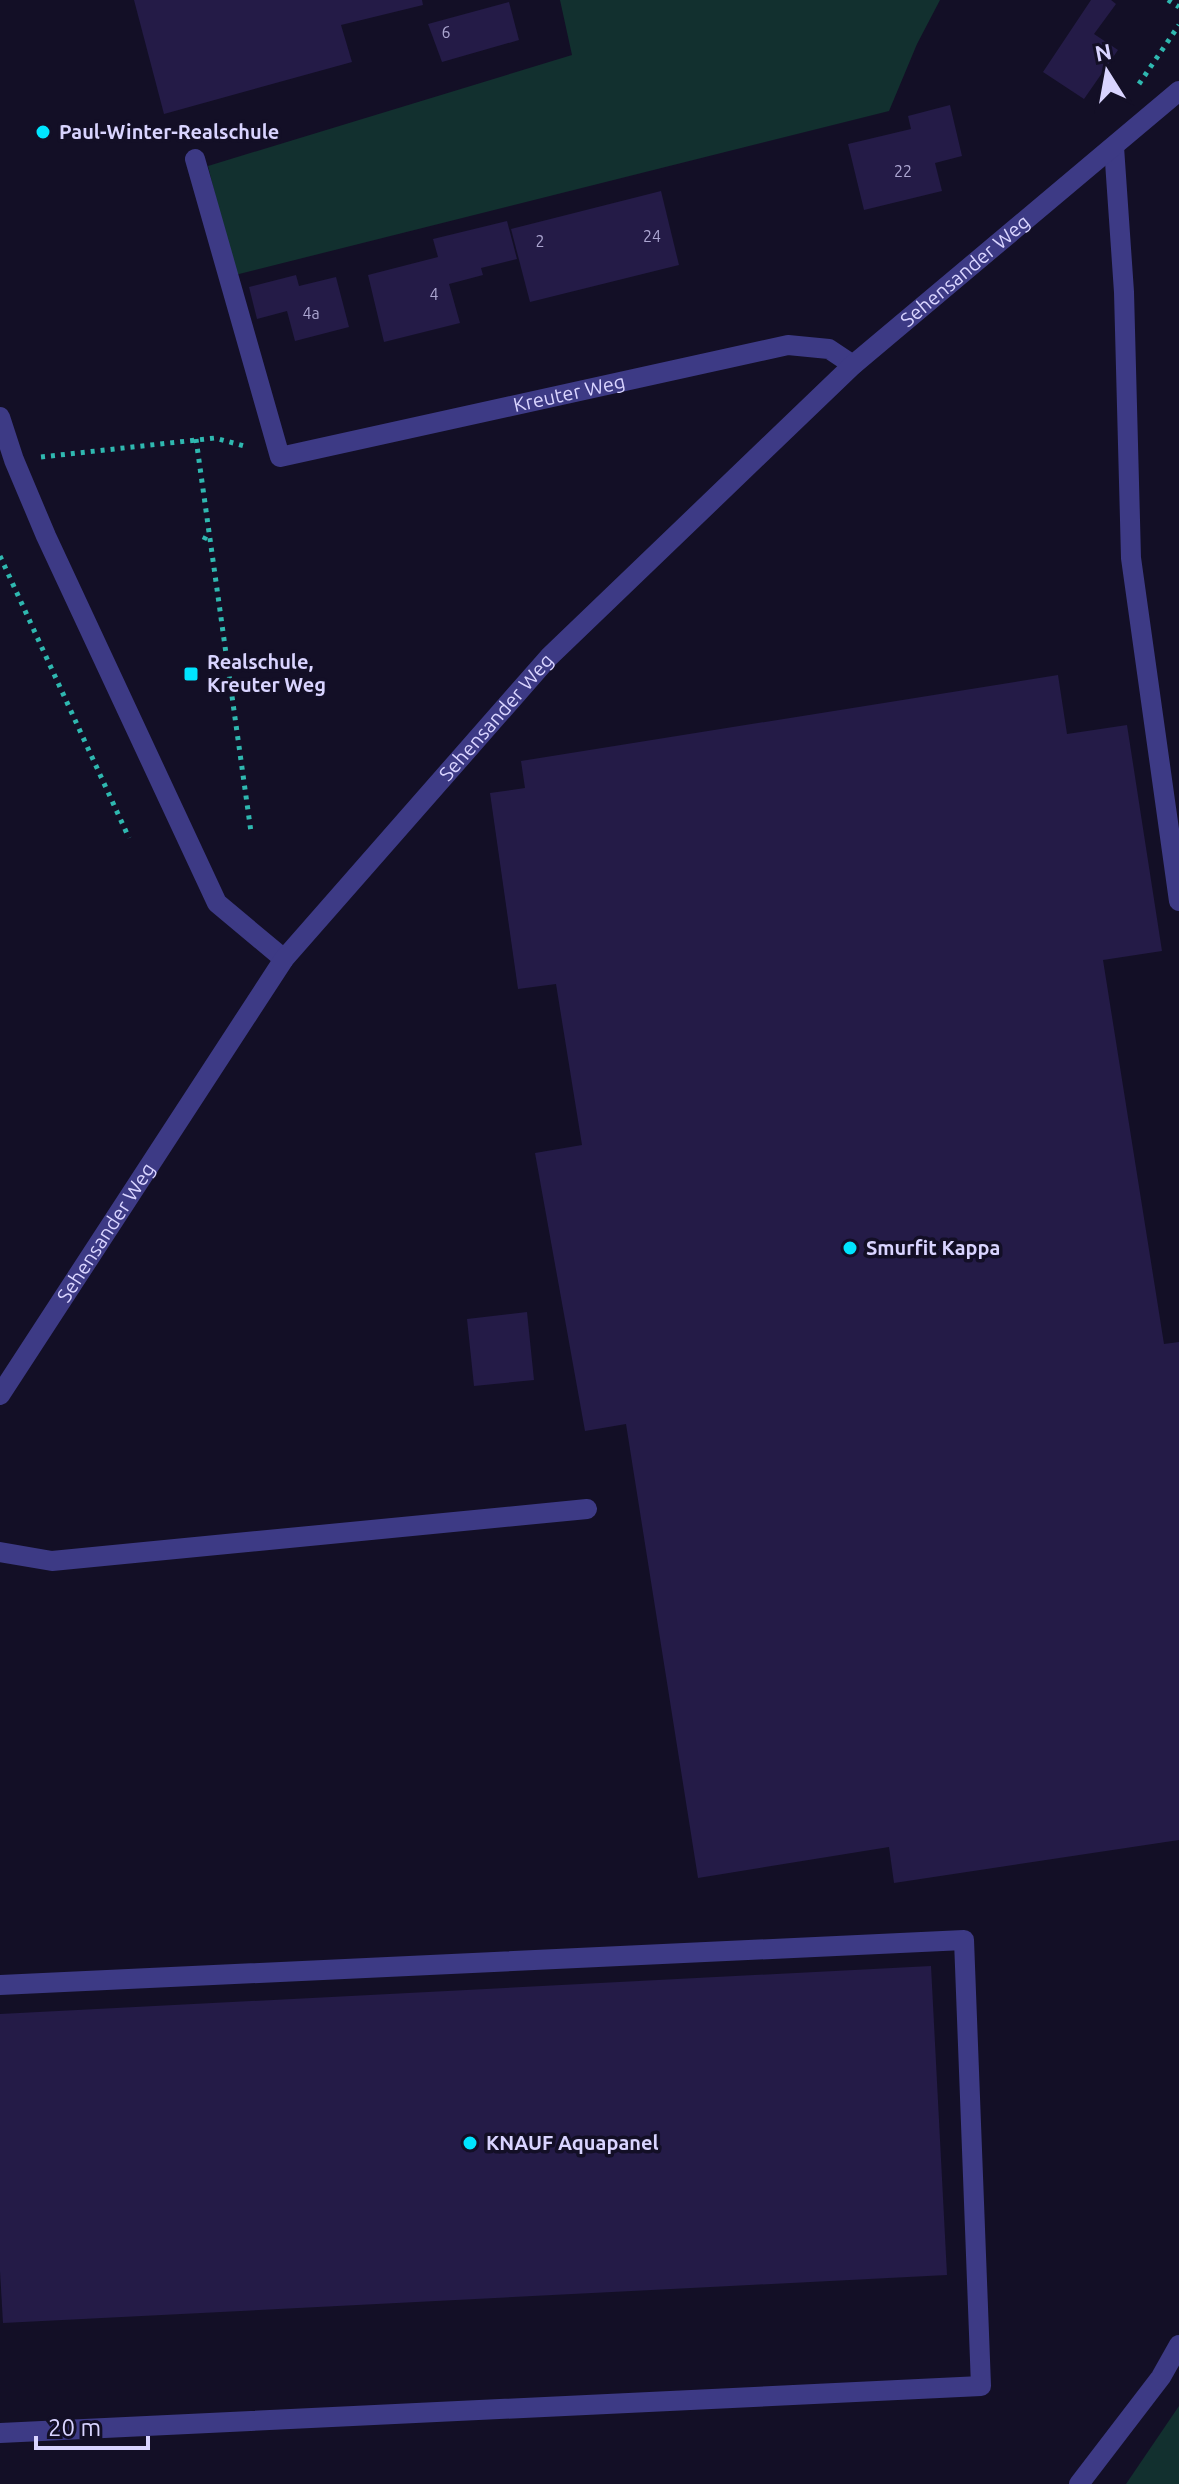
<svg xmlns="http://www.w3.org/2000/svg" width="1179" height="2484" font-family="Ubuntu,sans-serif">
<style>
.green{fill:#12302f}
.building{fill:#241b47}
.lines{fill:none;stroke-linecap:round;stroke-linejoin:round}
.path{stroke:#2fb8b0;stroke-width:5;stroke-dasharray:4 6;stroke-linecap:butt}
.minor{stroke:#3d3a85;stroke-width:20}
.poi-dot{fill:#00e5ff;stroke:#130f26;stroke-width:3}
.labels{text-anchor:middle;stroke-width:7;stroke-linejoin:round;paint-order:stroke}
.number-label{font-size:16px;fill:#aca6d1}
.poi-label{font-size:20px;font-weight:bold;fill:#d9d4ff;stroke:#130f26;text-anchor:start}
.street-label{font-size:20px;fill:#d9d4ff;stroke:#130f26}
</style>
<rect width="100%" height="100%" fill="#130f26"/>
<g class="green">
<path d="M560 0H940L917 44 889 111 235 275 208 166 572 55Z"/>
<path d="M1179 2406V2484H1126Z"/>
</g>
<g class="building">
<path d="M134 0H422L423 5 341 25 352 62 164 114Z"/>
<path d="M1091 0H1111L1116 4 1094 34 1118 50 1084 99 1043 72Z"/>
<path d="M509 2 519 40 442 62 428 24Z"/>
<path d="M950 105 962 156 935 163 942 191 864 210 848 144 911 129 908 116Z"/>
<path d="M661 191 679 265 530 302 511 229Z"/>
<path d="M507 221 517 259 481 268 483 275 449 284 460 323 384 342 368 275 438 257 433 239Z"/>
<path d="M296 275 299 286 336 277 349 327 295 341 287 311 257 319 249 287Z"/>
<path d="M1058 675 1067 734 1127 725 1162 951 1103 960 1164 1344 1179 1342V1840L894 1883 889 1847 698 1878 626 1424 585 1431 535 1153 582 1145 556 984 518 989 490 793 525 788 521 761Z"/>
<path d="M527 1312 534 1380 474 1386 467 1319Z"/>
<path d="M931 1966 947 2275 3 2323 0 2271V2014Z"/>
</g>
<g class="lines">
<g class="path">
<path d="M1168 0 1179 7"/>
<path d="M1139 84 1179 25"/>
<path d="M196 439 251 832"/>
<path d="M41 457 215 438 248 447"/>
<path d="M204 540 209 530"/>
<path d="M0 556 129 838"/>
</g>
<g class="minor">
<path d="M1114 147 1124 292 1131 558 1179 901"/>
<path id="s1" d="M195 159 280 457 788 345 829 349 853 365"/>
<path d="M0 417 14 460 46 536 217 903 284 959"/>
<path id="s2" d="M0 1395 284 959 549 657 853 365 1179 91"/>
<path d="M0 1552 52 1561 587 1509"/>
<path d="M0 1985 964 1940 981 2386 0 2433"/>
<path d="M1079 2484 1161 2377 1179 2345"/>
</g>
</g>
<g class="poi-dot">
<circle cx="43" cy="132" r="8"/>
<rect x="183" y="666" width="16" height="16" rx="4"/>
<circle cx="850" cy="1248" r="8"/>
<circle cx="470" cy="2143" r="8"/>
</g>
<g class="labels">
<g class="number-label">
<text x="446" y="38">6</text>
<text x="903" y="177">22</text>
<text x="652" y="242">24</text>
<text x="540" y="247">2</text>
<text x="434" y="300">4</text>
<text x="311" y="319">4a</text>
</g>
<g class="poi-label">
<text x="59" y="139">Paul-Winter-Realschule</text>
<text x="207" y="669">Realschule,<tspan x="207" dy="23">Kreuter Weg</tspan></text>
<text x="866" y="1255">Smurfit Kappa</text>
<text x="486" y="2150">KNAUF Aquapanel</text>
</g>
<g class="street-label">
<text dy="7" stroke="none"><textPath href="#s2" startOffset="1490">Sehensander Weg</textPath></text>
<text dy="7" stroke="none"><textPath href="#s1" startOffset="606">Kreuter Weg</textPath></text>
<text dy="7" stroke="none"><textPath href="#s2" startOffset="842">Sehensander Weg</textPath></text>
<text dy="7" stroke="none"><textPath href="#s2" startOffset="194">Sehensander Weg</textPath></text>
</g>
</g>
<g transform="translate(1107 72) rotate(349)" stroke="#130f26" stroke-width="6" paint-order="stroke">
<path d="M0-6L14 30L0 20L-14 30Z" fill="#d9d4ff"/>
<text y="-12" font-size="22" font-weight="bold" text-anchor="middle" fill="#d9d4ff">N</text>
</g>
<path d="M36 2436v12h112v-12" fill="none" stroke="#d9d4ff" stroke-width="4"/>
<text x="48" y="2436" font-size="24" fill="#d9d4ff" stroke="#130f26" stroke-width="6" paint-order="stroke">20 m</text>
</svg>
